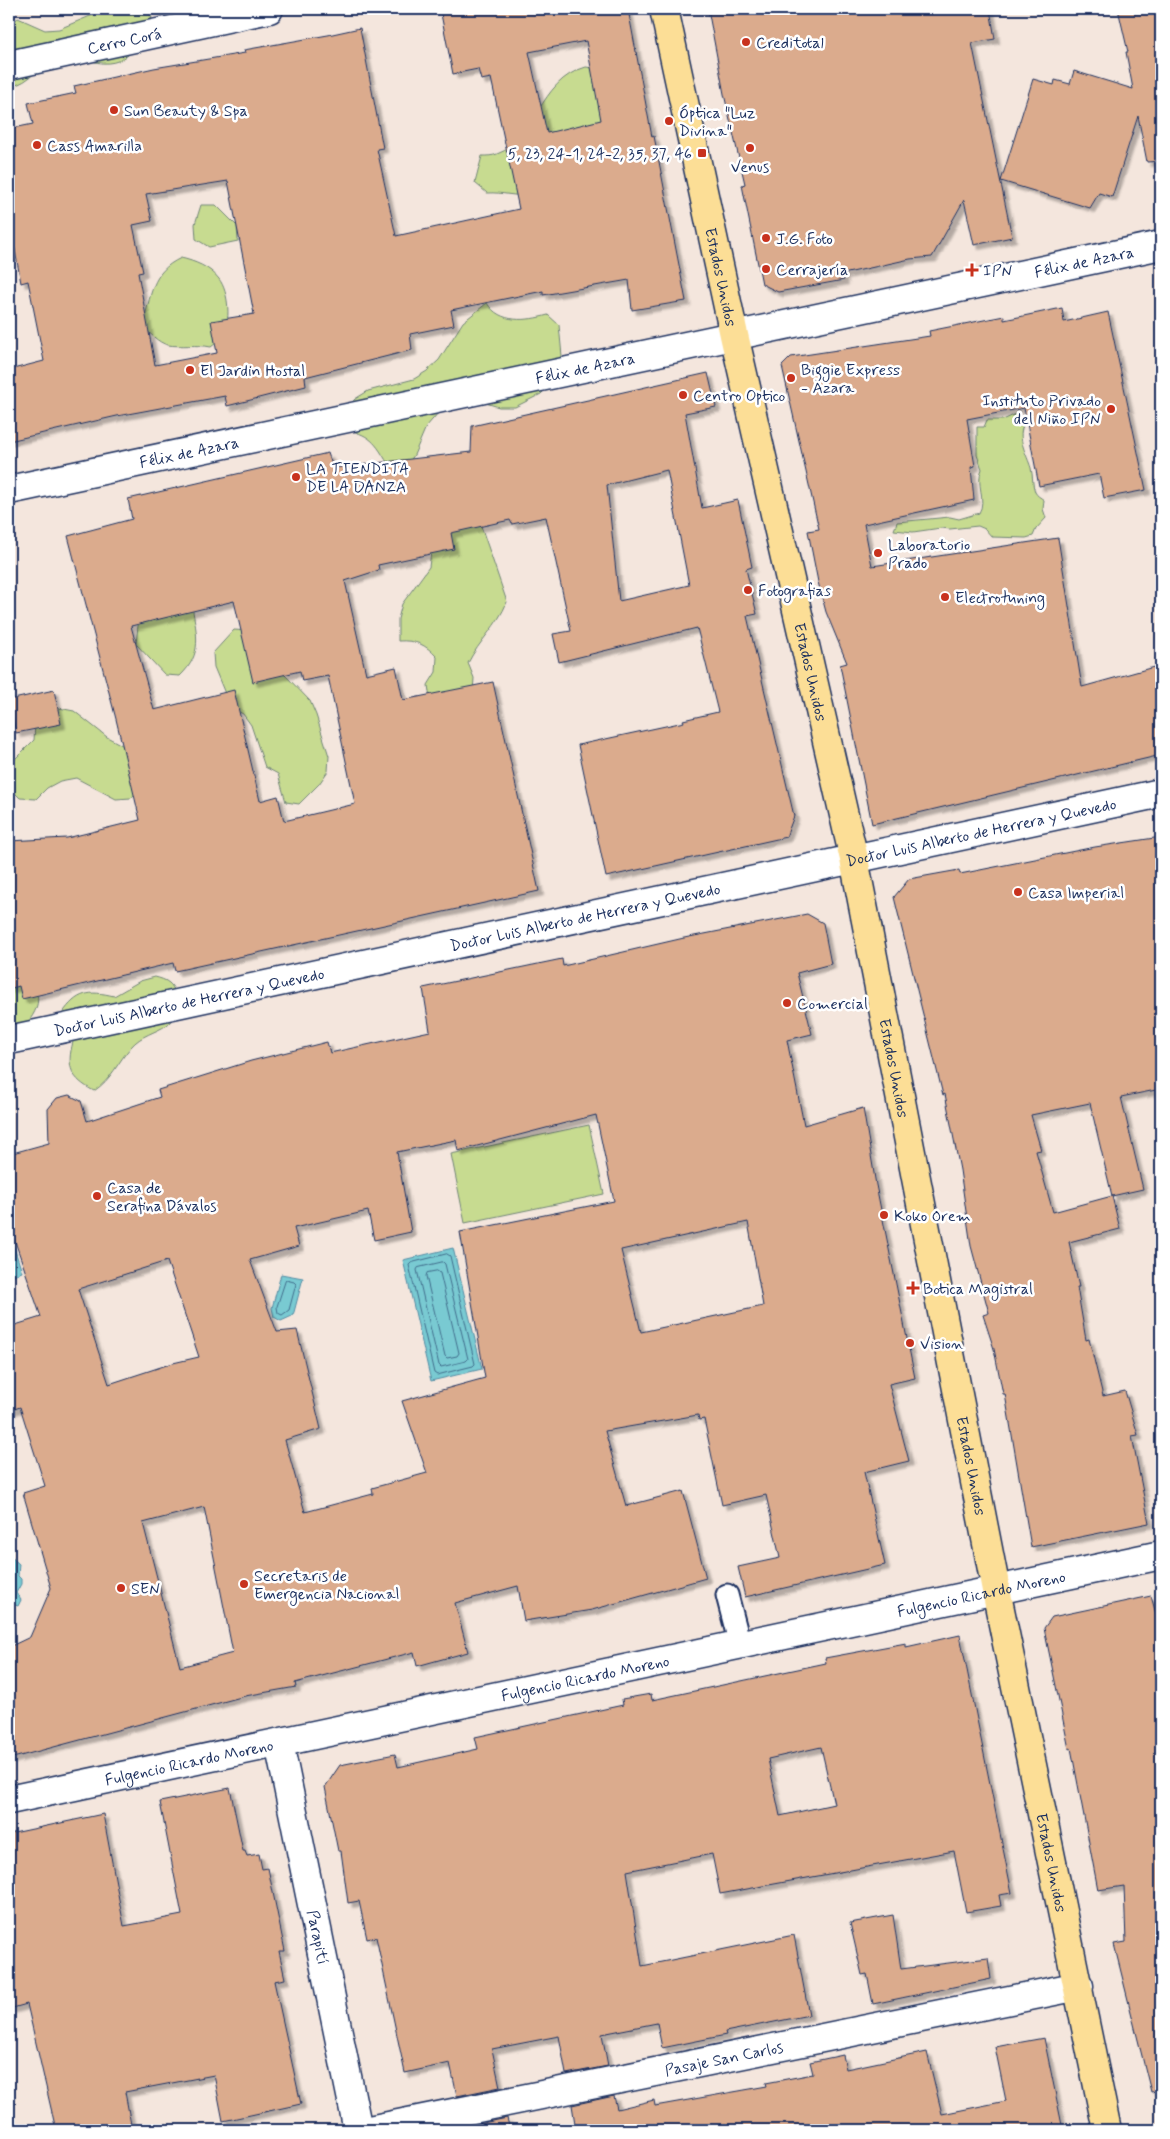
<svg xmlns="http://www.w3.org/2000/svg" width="1170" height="2139" font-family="Mynerve,sans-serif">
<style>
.green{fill:#c7db90;stroke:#718577}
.water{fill:#79cad2;stroke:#538ca4}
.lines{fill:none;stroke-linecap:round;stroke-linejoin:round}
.shore{stroke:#416d8c;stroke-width:1}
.building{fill:#dbab8d;stroke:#1b2f5e;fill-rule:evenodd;filter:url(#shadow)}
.lane-casing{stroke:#1b2f5e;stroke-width:25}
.street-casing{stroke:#1b2f5e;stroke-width:31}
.secondary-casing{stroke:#1b2f5e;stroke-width:31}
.primary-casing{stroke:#1b2f5e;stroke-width:31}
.lane{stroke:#fff;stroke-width:21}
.street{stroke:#fff;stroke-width:28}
.secondary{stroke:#fff;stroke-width:28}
.primary{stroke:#fcde96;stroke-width:28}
.poi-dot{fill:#c8321e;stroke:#fff;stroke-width:2}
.labels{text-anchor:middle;stroke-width:5;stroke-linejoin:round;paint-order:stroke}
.street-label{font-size:16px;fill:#1b2f5e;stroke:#fff}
.poi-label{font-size:16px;fill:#1b2f5e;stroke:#fff;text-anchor:start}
</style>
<defs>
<filter id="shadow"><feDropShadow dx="4.5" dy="4.5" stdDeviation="1" flood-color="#0004"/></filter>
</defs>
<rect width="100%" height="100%" fill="#f4e6dd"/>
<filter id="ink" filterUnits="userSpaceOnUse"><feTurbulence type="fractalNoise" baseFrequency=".02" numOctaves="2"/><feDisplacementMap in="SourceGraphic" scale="10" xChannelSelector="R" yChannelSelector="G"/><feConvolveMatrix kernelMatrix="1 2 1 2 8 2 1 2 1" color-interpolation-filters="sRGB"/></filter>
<g filter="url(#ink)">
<g class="green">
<path d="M107 9H144L152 17C140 45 126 71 91 61 80 58 69 54 57 57 40 63 32 83 9 87V25L18 18 45 30 59 29Z"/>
<path d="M586 67 601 69 626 101 531 195C514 197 504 192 487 193L475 183 482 156C487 156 493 156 497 154 538 139 537 81 586 67Z"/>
<path d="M201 205H216L237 226 238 241 209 247 196 239 195 224Z"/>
<path d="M181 258C194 261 210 267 219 279 229 292 231 322 223 336 220 340 215 344 211 347 197 344 180 347 168 345 158 343 149 332 142 326 152 296 150 272 181 258Z"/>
<path d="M487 303C500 324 527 321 548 315L559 325 562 356 551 384 541 394 515 407H499L472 399 445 405 426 427 414 455 406 467H390C377 446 373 435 347 430L339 417 355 399 368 391 414 379 427 371 439 360 463 322Z"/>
<path d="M1016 414 1023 426C1017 439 1027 455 1031 468 1033 476 1032 484 1035 492 1037 496 1040 497 1044 500L1043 509 1046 518 1036 529 1033 536 1026 538 992 537 985 529 978 526 950 529 941 528 913 532 894 530 897 522 950 517 959 519 979 513C987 500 975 483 982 469L977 455V427H984L987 420H1003Z"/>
<path d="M469 491 507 602C498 625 479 641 468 663L474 678 473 693 430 699 428 685 436 672 437 657C425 644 416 640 398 641V619L402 604 429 567 431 552Z"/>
<path d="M192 606C197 635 203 654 180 676L165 675 136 644 140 608Z"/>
<path d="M234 630 250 631 270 670 285 675 310 701 316 715 329 756 328 771 319 784 299 804 286 802 278 774 265 767 251 725 243 714 231 708 214 667 213 653Z"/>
<path d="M59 708 74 711 107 737 133 751 142 789 131 798 116 799 76 778 60 781 47 788 36 799 20 798 10 788 9 773 15 759 34 740 35 724 44 712Z"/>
<path d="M9 965C15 969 23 973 28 978 51 1000 29 1026 9 1038Z"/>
<path d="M155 977C159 978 166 980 169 983 180 992 178 1016 167 1025 155 1033 141 1035 131 1047 117 1063 112 1079 94 1091 71 1079 66 1067 73 1042L66 1029 62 1014C77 992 89 990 114 996L140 981Z"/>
<path d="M589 1125 604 1194 465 1223 451 1154Z"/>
</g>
<g class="water">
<path d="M9 1232 22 1272 9 1277Z"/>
<path d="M453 1248 482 1369 431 1381 403 1260Z"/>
<path d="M281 1274 303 1278 294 1312 292 1316 281 1321 274 1317 272 1308Z"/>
<path d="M9 1555 19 1564 18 1576 21 1579V1584L16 1593 21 1600 18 1606 9 1603Z"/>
</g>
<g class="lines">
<g class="shore">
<path d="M447 1254 450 1256 475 1364 473 1366 437 1375 434 1373 409 1265 411 1263Z"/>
<path d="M443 1262 445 1264 468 1359 466 1361 441 1367 439 1365 417 1270 418 1268Z"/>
<path d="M437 1271 440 1273 459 1353 457 1356 447 1358 445 1356 426 1276 427 1273Z"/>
<path d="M286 1280 294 1282 296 1284 289 1310 282 1315 278 1313 277 1307Z"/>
</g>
</g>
<g class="building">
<path d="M440 9H628L652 137 654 136 686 301 632 310 629 280 543 295V291L451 310 454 325 410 334 412 350 305 377 306 386 227 406 225 396 117 416 9 441V370L44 361 28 281 21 283 9 217V129L33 124 28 103 76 93 74 86 154 68 245 53 244 50 328 35 360 28 383 148 377 149 396 236 519 209 491 78 481 80 478 69 453 74ZM586 41 601 120 547 133 529 52ZM228 181 254 314 211 321 217 353 155 365 138 273 143 272 133 225 152 221 146 194Z"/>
<path d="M708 9H990L995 39 972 43 1012 237 974 245 964 200 932 257 910 259 843 274 844 280 778 292 762 284 742 185 745 184 724 94Z"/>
<path d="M1118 9H1161V161L1147 162 1138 116 1112 197 1099 193 1090 208 1001 181 1033 79 1054 85 1055 80 1070 84 1074 71 1133 89 1126 52H1128Z"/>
<path d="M1062 308 1064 322 1108 312 1146 490 1104 498 1099 474 1039 486 1024 408 967 419 975 466 971 467 974 500 864 524 872 566 1058 538 1082 687 1161 665V755L872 824 840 665 847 663 826 612 818 582 808 531 819 529 782 366 791 357 930 336 929 331 1004 316V320Z"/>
<path d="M708 373 716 407 685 413 702 508 738 500 752 567 746 569 757 614 747 616 794 816 786 837 606 877 578 745 684 722 683 720 718 712 697 628 559 662 553 634 571 631 546 517 512 524 510 520 451 533 454 549 378 565 379 570 345 581 366 674 396 667 403 700 493 682 539 891 175 971 173 963 22 999 19 986 9 989V841L67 838 140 820 116 719 68 536 132 519 128 499 328 453 333 468 471 452 472 426ZM667 470 689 585 619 601 607 485ZM234 601 253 682 300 671 302 681 328 676 355 804 284 821 278 796 260 801 234 690 154 710 131 626Z"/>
<path d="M54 690 61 724 16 733 9 700Z"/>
<path d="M1161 837V1089L1121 1097 1143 1189 1112 1196 1120 1229 1069 1242 1079 1287H1077L1086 1340 1089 1339 1103 1396 1125 1391 1138 1435 1132 1436 1149 1523 1031 1547 1005 1394H1003L994 1349 983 1315 989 1313 971 1246 960 1170 945 1094 943 1095 894 897 909 879 959 870 960 874 1095 847ZM1090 1103 1112 1196 1053 1212 1036 1151 1041 1150 1031 1115Z"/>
<path d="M807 914 823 923 831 964 797 973 812 1034 787 1040 804 1125 863 1108 876 1185 915 1378 889 1384 909 1461 864 1472 885 1565 745 1597 738 1567 780 1558 766 1495 722 1505 704 1419 699 1420 698 1415 605 1431 626 1506 683 1491 706 1578 592 1610 524 1621 518 1586 455 1603 468 1652 417 1666 414 1652 295 1683 296 1687 245 1696 9 1759V1647L30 1637 51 1588 23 1493 45 1486 20 1407 9 1411V1327L41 1317 9 1224V1154L49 1143 48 1109 57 1098 69 1095 81 1101 87 1121 160 1097 158 1090 251 1061 327 1042 330 1053 430 1031 423 988 562 959 563 966 684 938ZM596 1115 614 1201 460 1232 485 1378 402 1401 427 1473 372 1488 373 1494 305 1512 285 1440 321 1429 297 1330 277 1332 250 1260 299 1246 294 1228 368 1211 374 1240 411 1232 397 1152 456 1140 458 1151ZM748 1222 763 1306 641 1332 621 1250ZM167 1261 199 1357 173 1363 109 1384 78 1289ZM204 1507 233 1653 180 1667 143 1523Z"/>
<path d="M1151 1596 1161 1632V2090L1151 2092 1114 1944 1126 1942 1124 1886 1098 1890 1071 1748 1069 1749 1044 1628 1052 1617Z"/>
<path d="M960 1635 1012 1893 999 1895 1001 1906 966 1912 954 1851 720 1894 712 1854 627 1871 642 1966 794 1935 809 2015 725 2032 726 2035 662 2048 657 2023 602 2034 608 2066 566 2074 559 2036 492 2049 500 2087 457 2096 450 2063 405 2073 376 1937 367 1939 359 1901 348 1903 341 1851H338L325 1787 340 1765 395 1754 398 1767 478 1749 475 1737 623 1705 622 1699 651 1694 652 1700 826 1663 825 1658 906 1643V1647ZM821 1747 834 1804 780 1816 768 1759Z"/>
<path d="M230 1788 243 1851H245L247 1856 259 1854 262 1869 268 1868 285 1951H279L285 1979 274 1981 301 2104 223 2121 214 2075 125 2092 132 2130H56L27 2004 9 2009V1834L103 1814 124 1926 182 1915 160 1802Z"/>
<path d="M893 1915 901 1969 988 1958 991 1979 873 2004 867 1974 862 1975 850 1923Z"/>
<path d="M1044 2038 1063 2130H576L572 2105 614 2096 617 2109 654 2100 655 2106 767 2086 766 2083 813 2074 810 2062 843 2055 846 2069 927 2052 942 2114 1006 2101 995 2047Z"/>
<path d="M507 2118 510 2130H464V2127Z"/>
</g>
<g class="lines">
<defs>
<path id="lane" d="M727 1595 740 1645"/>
<g id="street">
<path id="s1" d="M279 1743 358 2130"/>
<path id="s2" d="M9 1800 1161 1555"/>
<path id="s3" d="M369 2130 1079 1986"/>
</g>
<g id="secondary">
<path id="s4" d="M9 65 269 9"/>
<path id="s5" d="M9 490 1161 245"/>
<path id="s6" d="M9 1040 1161 793"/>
</g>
<g id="primary">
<path id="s7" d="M664 9 734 335 854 859 996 1590 1107 2130"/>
</g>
</defs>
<use href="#lane" class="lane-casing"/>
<use href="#street" class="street-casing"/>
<use href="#secondary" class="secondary-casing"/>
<use href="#primary" class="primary-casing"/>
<use href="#lane" class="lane"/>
<use href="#street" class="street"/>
<use href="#secondary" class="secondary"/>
<use href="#primary" class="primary"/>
</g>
</g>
<g class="poi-dot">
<circle cx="746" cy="42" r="5"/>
<circle cx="114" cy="110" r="5"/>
<circle cx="669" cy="121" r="5"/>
<circle cx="37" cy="145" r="5"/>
<circle cx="750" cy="148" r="5"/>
<rect x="697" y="148" width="10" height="10" rx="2.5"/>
<circle cx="766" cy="238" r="5"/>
<circle cx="766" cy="269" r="5"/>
<path d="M969.5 262.5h5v5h5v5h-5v5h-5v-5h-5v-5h5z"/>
<circle cx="190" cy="370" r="5"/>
<circle cx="791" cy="378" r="5"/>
<circle cx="683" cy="395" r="5"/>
<circle cx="1111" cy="409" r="5"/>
<circle cx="296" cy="477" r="5"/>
<circle cx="878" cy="553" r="5"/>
<circle cx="748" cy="590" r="5"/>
<circle cx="945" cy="597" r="5"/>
<circle cx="1018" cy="892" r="5"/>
<circle cx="787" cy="1003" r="5"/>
<circle cx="97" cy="1196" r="5"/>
<circle cx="884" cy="1215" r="5"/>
<path d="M910.5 1280.5h5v5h5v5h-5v5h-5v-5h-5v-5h5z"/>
<circle cx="910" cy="1343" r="5"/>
<circle cx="244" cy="1584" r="5"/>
<circle cx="121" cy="1588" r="5"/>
</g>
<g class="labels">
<g class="street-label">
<text dy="6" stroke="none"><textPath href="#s4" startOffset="118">Cerro Corá</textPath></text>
<text dy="6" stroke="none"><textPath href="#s5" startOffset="1099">Félix de Azara</textPath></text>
<text dy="6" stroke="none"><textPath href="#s7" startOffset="274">Estados Unidos</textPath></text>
<text dy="6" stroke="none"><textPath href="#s5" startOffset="589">Félix de Azara</textPath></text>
<text dy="6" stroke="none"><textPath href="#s5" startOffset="184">Félix de Azara</textPath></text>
<text dy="6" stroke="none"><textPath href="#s7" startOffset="679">Estados Unidos</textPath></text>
<text dy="6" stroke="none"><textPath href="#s6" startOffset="994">Doctor Luis Alberto de Herrera y Quevedo</textPath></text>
<text dy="6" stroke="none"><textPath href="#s6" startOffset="589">Doctor Luis Alberto de Herrera y Quevedo</textPath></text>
<text dy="6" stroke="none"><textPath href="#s6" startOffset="184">Doctor Luis Alberto de Herrera y Quevedo</textPath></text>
<text dy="6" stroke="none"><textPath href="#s7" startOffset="1084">Estados Unidos</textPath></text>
<text dy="6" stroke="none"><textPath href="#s7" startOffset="1489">Estados Unidos</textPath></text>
<text dy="6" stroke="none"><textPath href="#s2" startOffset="994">Fulgencio Ricardo Moreno</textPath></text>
<text dy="6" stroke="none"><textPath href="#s2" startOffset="589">Fulgencio Ricardo Moreno</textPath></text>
<text dy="6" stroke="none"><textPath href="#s2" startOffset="184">Fulgencio Ricardo Moreno</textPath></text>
<text dy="6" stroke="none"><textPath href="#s7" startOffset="1894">Estados Unidos</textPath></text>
<text dy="6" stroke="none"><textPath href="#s1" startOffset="198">Parapití</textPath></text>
<text dy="6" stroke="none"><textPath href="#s3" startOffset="362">Pasaje San Carlos</textPath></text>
</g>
<g class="poi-label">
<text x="756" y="48">Creditotal</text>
<text x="124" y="116">Sun Beauty &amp; Spa</text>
<text x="679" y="118">Óptica "Luz<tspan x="679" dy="18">Divina"</tspan></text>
<text x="47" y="151">Cass Amarilla</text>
<text x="692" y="159" text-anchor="end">5, 23, 24-1, 24-2, 35, 37, 46</text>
<text x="750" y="172" text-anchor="middle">Venus</text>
<text x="776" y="244">J.G. Foto</text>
<text x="776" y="275">Cerrajería</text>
<text x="983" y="276">IPN</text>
<text x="801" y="375">Biggie Express<tspan x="801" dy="18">- Azara</tspan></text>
<text x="200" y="376">El Jardin Hostal</text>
<text x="693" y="401">Centro Optico</text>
<text x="1101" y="406" text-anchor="end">Instituto Privado<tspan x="1101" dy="18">del Niño IPN</tspan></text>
<text x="306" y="474">LA TIENDITA<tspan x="306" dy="18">DE LA DANZA</tspan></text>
<text x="888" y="550">Laboratorio<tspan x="888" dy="18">Prado</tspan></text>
<text x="758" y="596">Fotografias</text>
<text x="955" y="603">Electrotuning</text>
<text x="1028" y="898">Casa Imperial</text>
<text x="797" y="1009">Comercial</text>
<text x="107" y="1193">Casa de<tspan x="107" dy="18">Serafina Dávalos</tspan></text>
<text x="894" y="1221">Koko Orem</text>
<text x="923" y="1294">Botica Magistral</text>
<text x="920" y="1349">Vision</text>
<text x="254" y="1581">Secretaris de<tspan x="254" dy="18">Emergencia Nacional</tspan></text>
<text x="131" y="1594">SEN</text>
</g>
</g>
<rect width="1170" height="2139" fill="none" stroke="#fff" stroke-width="30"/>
<rect x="15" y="15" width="1140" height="2109" fill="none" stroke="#1b2f5e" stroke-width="2" filter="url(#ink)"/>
</svg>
